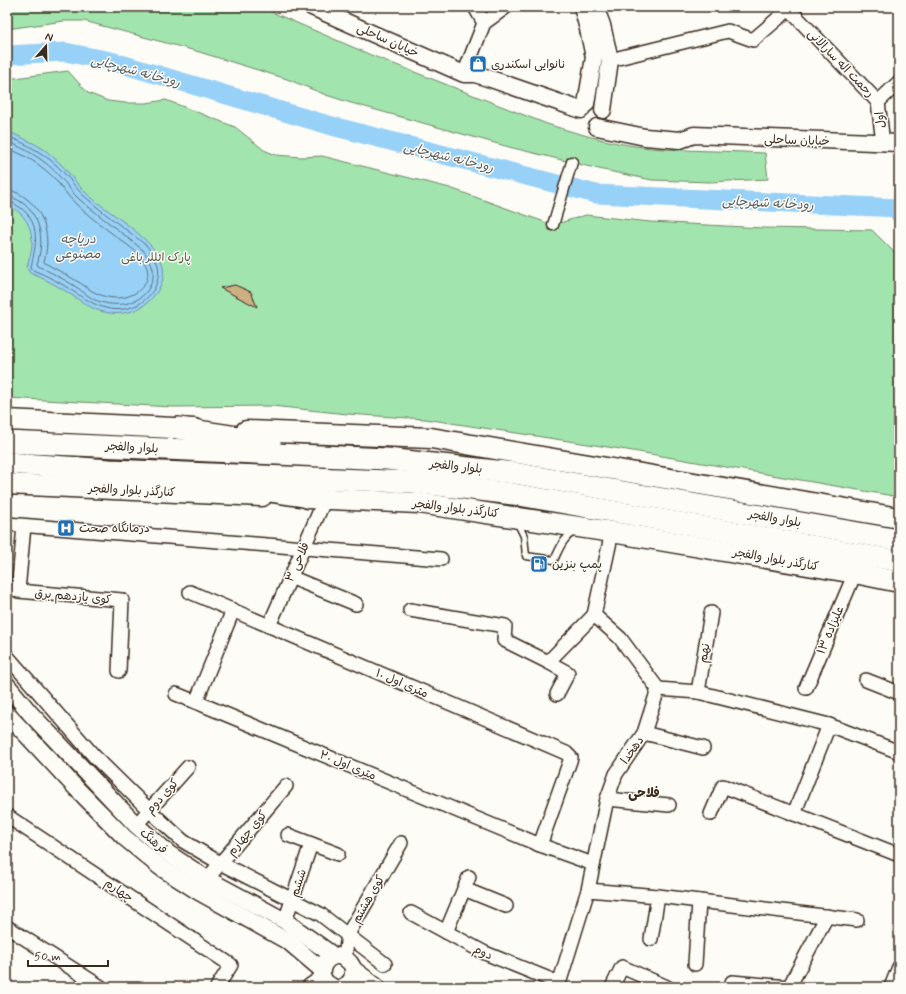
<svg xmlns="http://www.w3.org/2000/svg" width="906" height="994" font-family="Mynerve,'Playpen Sans Arabic',sans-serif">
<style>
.green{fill:#a2e4ae;stroke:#6e8766}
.water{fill:#97d1f7;stroke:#728ea0}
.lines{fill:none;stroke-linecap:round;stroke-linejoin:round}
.shore{stroke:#606d75;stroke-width:1}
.canal{stroke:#97d1f7;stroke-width:11}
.river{stroke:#97d1f7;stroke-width:19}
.building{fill:#cdaf82;stroke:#3b2a1e}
.service-casing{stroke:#3b2a1e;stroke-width:9}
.pedestrian-casing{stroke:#3b2a1e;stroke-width:13}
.minor-casing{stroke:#3b2a1e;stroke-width:16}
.tertiary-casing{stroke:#3b2a1e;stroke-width:19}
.primary-casing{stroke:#3b2a1e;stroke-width:23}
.trunk-casing{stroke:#3b2a1e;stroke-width:24}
.service{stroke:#fdfcf7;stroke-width:6}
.pedestrian{stroke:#fdfcf7;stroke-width:10}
.minor{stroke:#fdfcf7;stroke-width:13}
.tertiary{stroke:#fdfcf7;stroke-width:16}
.primary{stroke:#fdfcf7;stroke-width:20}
.trunk{stroke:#fdfcf7;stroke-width:21}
.labels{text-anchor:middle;stroke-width:3;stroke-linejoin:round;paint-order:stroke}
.street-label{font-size:12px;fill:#3b2a1e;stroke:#fdfcf7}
.poi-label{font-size:12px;fill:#3b2a1e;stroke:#fdfcf7;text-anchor:start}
.park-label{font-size:12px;fill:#555842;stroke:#fdfcf7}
.water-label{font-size:13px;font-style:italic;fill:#575c5f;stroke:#fdfcf7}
.neighbourhood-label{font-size:13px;font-weight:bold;fill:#3b2a1e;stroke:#fdfcf7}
</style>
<rect width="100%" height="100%" fill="#fdfcf7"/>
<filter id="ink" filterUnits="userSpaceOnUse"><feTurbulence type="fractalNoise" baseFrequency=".025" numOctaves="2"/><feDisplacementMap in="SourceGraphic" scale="8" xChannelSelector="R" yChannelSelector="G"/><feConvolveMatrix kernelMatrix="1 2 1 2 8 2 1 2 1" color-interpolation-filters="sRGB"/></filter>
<g filter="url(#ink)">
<g class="green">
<path d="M7 7H260L371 55 547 124C585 136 624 147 664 149 697 151 731 151 765 153L768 179 710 182 652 180 603 170 509 147 351 103 326 95 287 79 196 51 84 21H64L7 29Z"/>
<path d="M68 71 88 93 108 101 125 103H146L166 100 235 127 264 150 276 155 301 157 322 156 450 188 553 225 586 215 650 222 763 228 872 230 899 257V497L627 450 425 419 347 414 272 406 172 407 7 398V79Z"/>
</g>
<path class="water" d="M7 131C20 137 33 142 45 150 52 156 61 163 67 171 73 178 78 185 85 192 105 211 153 237 162 263 167 277 159 292 149 301 138 312 120 316 104 312 91 309 81 301 70 294 58 286 43 278 30 273L27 268C28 262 30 257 31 252 35 232 27 213 7 205Z"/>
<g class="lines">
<g class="shore">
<path d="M7 136C29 145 48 155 64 173 71 180 76 189 84 196 104 214 126 229 147 246 158 261 163 270 154 289 151 295 143 302 137 305 110 317 92 303 71 290 59 282 46 275 33 270L31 267C36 245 41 224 21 208 16 205 13 202 7 202"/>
<path d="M7 141C27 150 46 160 60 177 67 184 72 193 80 200 101 217 122 233 143 250 152 262 157 271 150 286 140 307 112 308 93 299 86 295 80 289 73 285 62 278 50 272 38 266L37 264C44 243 42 219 24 204 18 200 14 197 7 196"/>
<path d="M7 148C25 155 42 165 56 180 62 188 68 196 76 204 95 222 118 237 139 254 146 264 152 273 144 285 133 300 112 301 96 293 89 290 83 284 75 280 66 274 55 269 45 263L44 261C51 239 45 213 27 199 21 194 15 191 7 190"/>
</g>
<path class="canal" d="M891 207 899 220"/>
<path class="river" d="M7 55 65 52 111 61 332 126 596 194 899 208"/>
</g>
<path class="building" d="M235 285 251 292 257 307 220 288Z"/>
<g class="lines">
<defs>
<path id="service" d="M517 522 524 536 526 556 554 560C560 548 563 538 575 531"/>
<path id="pedestrian" d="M553 225 572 162"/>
<g id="minor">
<path d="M475 7 484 23"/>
<path d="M787 7 878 102"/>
<path d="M610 60 728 31 753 40 789 9"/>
<path d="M464 74 484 23 506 7"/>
<path d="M883 143 878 102 899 82"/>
<path d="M7 524 441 559"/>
<path d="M24 526 18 591 122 600 119 671"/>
<path d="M290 577 356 604"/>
<path d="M190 592 566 753 571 758 540 845"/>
<path d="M233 610 196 702 540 845 593 864"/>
<path d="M410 610 505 626 504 640 548 662 594 615"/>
<path d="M269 626 325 499"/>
<path d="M7 656 94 756 149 810 183 841 220 863 320 914 385 964"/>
<path d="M548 662 568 673 557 694"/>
<path d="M866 680 899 693"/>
<path d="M806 688 855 573"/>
<path d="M658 689 698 692 829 725"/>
<path d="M698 692 711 613"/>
<path d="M176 694 196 702"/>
<path d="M644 733 703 748"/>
<path d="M607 799 669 805"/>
<path d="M711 814 723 786 899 855"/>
<path d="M794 814 829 725 899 752"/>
<path d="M7 816 231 965 217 987"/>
<path d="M136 825 188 767"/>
<path d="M288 835 338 854"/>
<path d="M207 879 286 786"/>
<path d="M464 889 506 906"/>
<path d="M588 890 658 896 857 920"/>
<path d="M411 913 485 953 559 983"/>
<path d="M285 921 311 844"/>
<path d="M7 927 101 987"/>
<path d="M446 932 469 877"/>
<path d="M651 939 658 896"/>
<path d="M345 958 348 934 401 843"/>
<path d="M695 964 699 901"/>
<path d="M732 982 789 987 827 916"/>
<path d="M558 987 588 890 607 799 616 774 644 733 658 689 620 638 594 615 612 532"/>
<path d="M612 987 622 967 667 987"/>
<path d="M891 987 899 967"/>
</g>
<g id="tertiary">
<path d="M312 7 464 74H475L488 78 581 110"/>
<path d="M582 7 588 29 594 57 586 104"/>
<path d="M595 7 602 25 610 60 603 110"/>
<path d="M597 127 645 137 680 140 694 135 899 143"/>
<path d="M7 685 30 713 136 825 169 854 207 879 285 921 334 956"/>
<path d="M7 714 77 789 125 838 160 867 199 892 289 942 322 970"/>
<path d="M353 969 377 987"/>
<path d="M310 987 323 978"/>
<path d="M333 987C308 976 330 945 347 960 351 963 354 968 353 973 353 980 348 985 342 987"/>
</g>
<g id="primary">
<path d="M7 420 194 429"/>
<path d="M246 431 431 438 899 518"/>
<path d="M7 484 262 496"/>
<path d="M308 498 419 503 612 532 855 573 899 582"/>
</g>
<g id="trunk">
<path d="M178 428 270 442"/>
<path d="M7 442 387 459 514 473 899 540"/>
<path d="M7 463 110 470 413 482 513 494 899 561"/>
<path d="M242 487 325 499"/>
</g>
</defs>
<use href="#service" class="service-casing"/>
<use href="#pedestrian" class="pedestrian-casing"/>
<use href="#minor" class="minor-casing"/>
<use href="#tertiary" class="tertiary-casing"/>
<use href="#primary" class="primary-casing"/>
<use href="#trunk" class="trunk-casing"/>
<use href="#service" class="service"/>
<use href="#pedestrian" class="pedestrian"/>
<use href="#minor" class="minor"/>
<use href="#tertiary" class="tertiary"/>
<use href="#primary" class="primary"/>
<use href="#trunk" class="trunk"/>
</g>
</g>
<defs>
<symbol id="shop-square" viewBox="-11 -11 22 22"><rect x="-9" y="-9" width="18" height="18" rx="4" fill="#1f6fb2" stroke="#fdfcf7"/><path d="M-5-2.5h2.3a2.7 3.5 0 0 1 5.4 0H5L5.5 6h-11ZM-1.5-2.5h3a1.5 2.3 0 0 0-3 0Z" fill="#fff"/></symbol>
<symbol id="hospital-square" viewBox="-11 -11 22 22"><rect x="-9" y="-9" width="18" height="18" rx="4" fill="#1f6fb2" stroke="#fdfcf7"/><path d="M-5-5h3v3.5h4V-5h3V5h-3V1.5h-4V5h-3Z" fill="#fff"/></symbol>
<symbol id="fuel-square" viewBox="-11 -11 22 22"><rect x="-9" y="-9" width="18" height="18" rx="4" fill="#1f6fb2" stroke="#fdfcf7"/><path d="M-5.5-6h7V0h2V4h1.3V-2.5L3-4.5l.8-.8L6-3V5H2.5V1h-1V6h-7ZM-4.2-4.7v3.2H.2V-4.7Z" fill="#fff"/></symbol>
</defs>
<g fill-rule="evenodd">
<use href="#shop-square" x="468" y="54" width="20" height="20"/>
<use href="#hospital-square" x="56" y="518" width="20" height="20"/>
<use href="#fuel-square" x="529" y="554" width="20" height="20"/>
</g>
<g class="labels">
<g class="street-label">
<text transform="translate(388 40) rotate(24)" y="4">خیابان ساحلی</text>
<text transform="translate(841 63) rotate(46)" y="4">رحمت اله سارالانی</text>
<text transform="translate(880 120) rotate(-96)" y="4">اول</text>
<text transform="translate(797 140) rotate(2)" y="4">خیابان ساحلی</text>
<text transform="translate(132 447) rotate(3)" y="4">بلوار والفجر</text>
<text transform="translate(456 466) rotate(6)" y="4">بلوار والفجر</text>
<text transform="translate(132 490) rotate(3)" y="4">کنارگذر بلوار والفجر</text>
<text transform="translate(456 508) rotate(7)" y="4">کنارگذر بلوار والفجر</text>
<text transform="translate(775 518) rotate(10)" y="4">بلوار والفجر</text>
<text transform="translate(776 559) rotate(10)" y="4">کنارگذر بلوار والفجر</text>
<text transform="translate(297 562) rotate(-66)" y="4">فلاحی ۳</text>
<text transform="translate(73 596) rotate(5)" y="4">کوی یازدهم برق</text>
<text transform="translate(830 630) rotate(-67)" y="4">۱۳ علیزاده</text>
<text transform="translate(704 653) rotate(-80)" y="4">نهم</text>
<text transform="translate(402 683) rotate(23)" y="4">۱۰ متری اول</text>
<text transform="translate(632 750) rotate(-55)" y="4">دهخدا</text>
<text transform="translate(348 765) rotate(22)" y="4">۲۰ متری اول</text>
<text transform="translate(162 796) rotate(-48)" y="4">کوی دوم</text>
<text transform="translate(247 833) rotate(-50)" y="4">کوی چهارم</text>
<text transform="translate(154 841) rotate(40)" y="4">فرهنگ</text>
<text transform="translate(298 883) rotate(-72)" y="4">ششم</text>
<text transform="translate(119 890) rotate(34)" y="4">چهارم</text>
<text transform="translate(368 899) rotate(-60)" y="4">کوی هشتم</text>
<text transform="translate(483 952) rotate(25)" y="4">دوم</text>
</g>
<g class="poi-label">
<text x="491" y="68">نانوایی اسکندری</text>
<text x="79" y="532">درمانگاه صحت</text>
<text x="552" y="568">پمپ بنزین</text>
</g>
<g class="park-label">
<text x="156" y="261">پارک ائللر باغی</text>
</g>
<g class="water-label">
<text transform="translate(136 70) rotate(15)" y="5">رودخانه شهرچایی</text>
<text transform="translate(449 156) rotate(14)" y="5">رودخانه شهرچایی</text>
<text transform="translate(768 202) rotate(3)" y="5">رودخانه شهرچایی</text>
<text x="78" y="243">دریاچه<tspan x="78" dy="15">مصنوعی</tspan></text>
</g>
<g class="neighbourhood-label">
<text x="644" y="797">فلاحی</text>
</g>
</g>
<rect width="906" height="994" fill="none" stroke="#fdfcf7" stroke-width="24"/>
<rect x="12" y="12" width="882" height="970" fill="none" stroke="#3b2a1e" stroke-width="1.5" filter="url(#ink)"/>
<g transform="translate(46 46) rotate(20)" stroke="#fdfcf7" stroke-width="3" paint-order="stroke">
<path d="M0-3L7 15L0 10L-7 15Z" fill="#3b2a1e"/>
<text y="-6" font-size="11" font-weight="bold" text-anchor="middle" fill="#3b2a1e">N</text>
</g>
<path d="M28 960v6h80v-6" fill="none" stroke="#3b2a1e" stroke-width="2"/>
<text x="34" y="960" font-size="12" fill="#3b2a1e" stroke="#fdfcf7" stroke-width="3" paint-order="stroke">50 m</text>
</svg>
